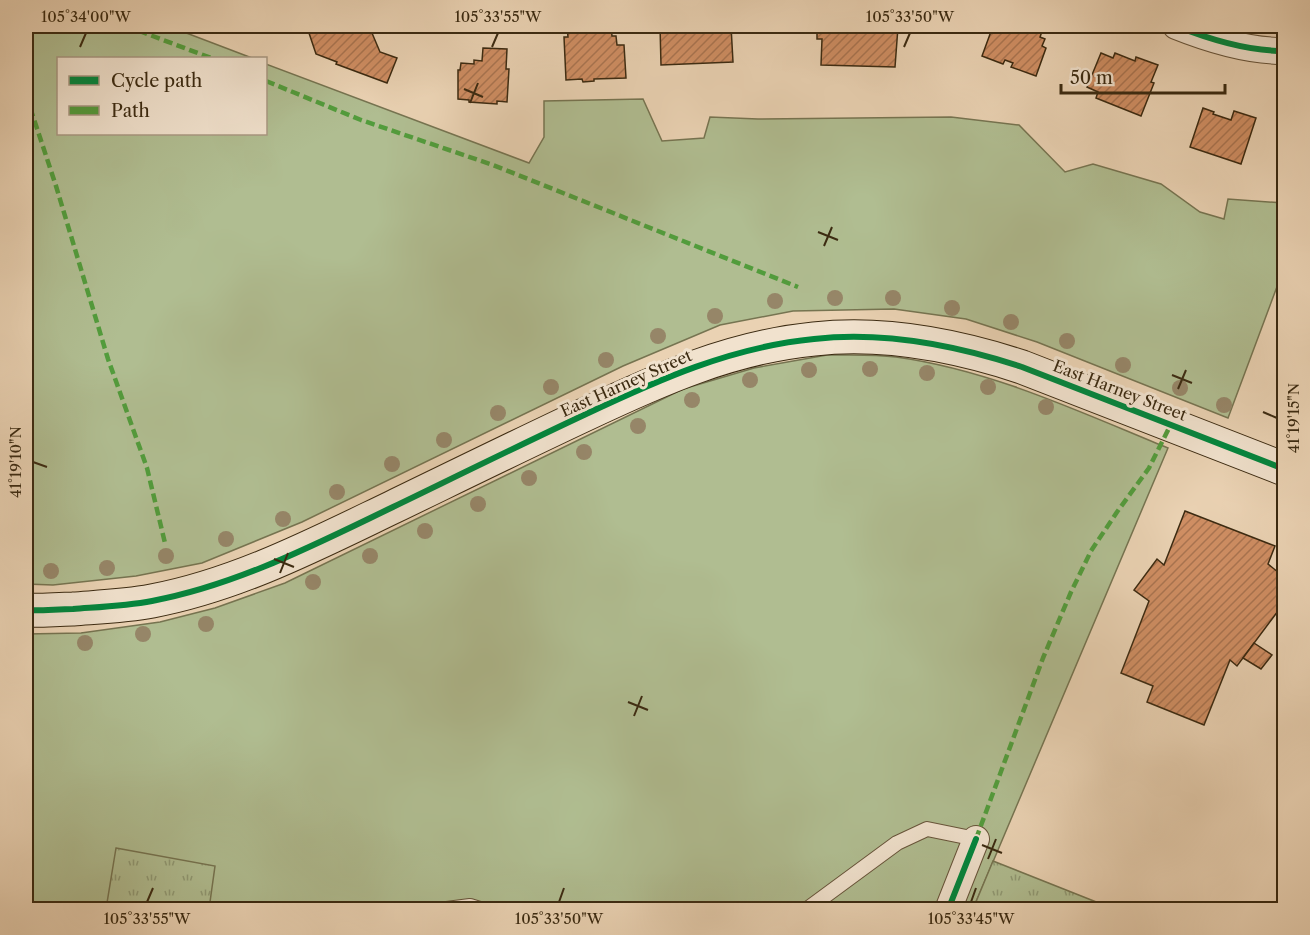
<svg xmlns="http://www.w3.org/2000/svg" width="1310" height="935" font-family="'Libre Caslon Text',serif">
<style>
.grass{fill:#b0bd91;stroke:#767451;stroke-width:1.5}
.park{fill:url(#park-tufts);stroke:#767451;stroke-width:1.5}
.building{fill:url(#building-hatch);stroke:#3b2a11;stroke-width:1.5}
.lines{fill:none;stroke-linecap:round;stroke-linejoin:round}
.service-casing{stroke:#67543a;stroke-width:16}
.minor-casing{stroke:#67543a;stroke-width:28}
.secondary-casing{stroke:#3b2a11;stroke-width:35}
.service{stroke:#f1e2ce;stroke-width:14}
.minor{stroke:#f1e2ce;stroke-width:26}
.secondary{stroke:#f1e2ce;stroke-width:33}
.quiet{stroke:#529c3c;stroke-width:4.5;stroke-dasharray:9 4.5;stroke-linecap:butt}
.cycleway-casing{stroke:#f1e2ce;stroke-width:10}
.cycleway{stroke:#00873e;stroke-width:6}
.tree{fill:#968668}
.ticks{fill:none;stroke:#3b2a11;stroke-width:2}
.labels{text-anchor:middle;stroke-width:6;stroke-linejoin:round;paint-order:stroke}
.street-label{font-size:16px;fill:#3b2a11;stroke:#f1e2ce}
.neatline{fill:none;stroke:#3b2a11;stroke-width:2}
.ticks-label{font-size:15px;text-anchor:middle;fill:#3b2a11}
</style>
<defs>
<pattern id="park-tufts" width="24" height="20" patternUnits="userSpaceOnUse" patternTransform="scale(1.5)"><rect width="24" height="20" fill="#b0bd91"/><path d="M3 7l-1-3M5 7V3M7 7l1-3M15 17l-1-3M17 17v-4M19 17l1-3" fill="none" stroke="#909a75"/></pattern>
<pattern id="building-hatch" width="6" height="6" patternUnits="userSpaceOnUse" patternTransform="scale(1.5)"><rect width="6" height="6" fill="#cf8e63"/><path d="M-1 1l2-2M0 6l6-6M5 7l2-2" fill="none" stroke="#a97450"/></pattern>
</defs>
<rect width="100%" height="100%" fill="#ead2b3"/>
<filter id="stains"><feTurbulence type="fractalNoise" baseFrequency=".00333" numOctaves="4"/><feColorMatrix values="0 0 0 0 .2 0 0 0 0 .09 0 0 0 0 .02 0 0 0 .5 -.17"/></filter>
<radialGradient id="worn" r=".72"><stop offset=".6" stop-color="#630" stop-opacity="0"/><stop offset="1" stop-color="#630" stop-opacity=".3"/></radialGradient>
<g class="grass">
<path d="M26 26H168L252 58H58V134H266V64L529 163 544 137V101L643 99 662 141 704 138 710 117 758 119 951 117 1019 125 1065 172 1093 164 1161 184 1200 212 1224 219 1228 199 1284 203V276H1281L1228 418 1037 342 966 319 894 309 793 311 720 325 623 366 302 522 202 563 136 576 53 585 26 584Z"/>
<path d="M827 355C850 355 873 354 896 357 991 370 1080 412 1168 448L973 909H26V634L81 633 160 622 215 608 285 583 683 389 754 368Z"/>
</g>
<g class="park">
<path d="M116 848 215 866 209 909H106Z"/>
<path d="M993 861 1114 909H973Z"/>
</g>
<g class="building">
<path d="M312 26H369L380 52 397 58 387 83 336 64 337 62 316 54 309 33Z"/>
<path d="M567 26H596V29H599V27L611 26 612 36H616L617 45H624L626 78 594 79V81L583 82 582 79 566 80 564 37H568Z"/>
<path d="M660 26H731L733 62 661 65Z"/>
<path d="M817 26H896L898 27 895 67 821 65 822 39H817Z"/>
<path d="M993 26H1044L1040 37 1045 39 1042 46 1046 48 1036 76 1011 67 1013 63 1005 60 1003 64 982 56Z"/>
<path d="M483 48 507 49 506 69H509L507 102 497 101V104L469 102V100L458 99V70H460L461 63 474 64V60L482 61Z"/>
<path d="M1101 53 1113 58 1115 53 1135 61 1136 57 1158 65 1151 82 1154 83 1141 116 1096 98 1098 92 1087 87Z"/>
<path d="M1203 108 1214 112 1213 114 1231 120 1234 111 1256 118 1241 164 1190 147Z"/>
<path d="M1185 511 1275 546 1268 564 1284 577V603L1237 666 1230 660 1204 725 1147 702 1153 686 1121 673 1149 601 1134 590 1157 559 1164 565Z"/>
<path d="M1254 643 1272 655 1261 669 1243 658Z"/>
</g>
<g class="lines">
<defs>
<g id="service">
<path d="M439 910 470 906 483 910"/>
<path d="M806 910 897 843 927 829 976 839"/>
</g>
<g id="minor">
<path d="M1176 26C1211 40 1247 51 1284 51"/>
<path d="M948 910 976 839"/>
</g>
<path id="secondary" d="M26 610C41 611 57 609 73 609 99 607 126 606 152 601 237 585 316 544 393 507 457 476 520 445 584 415 658 380 731 347 814 339 885 331 955 345 1022 367L1284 469"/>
</defs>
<use href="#service" class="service-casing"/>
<use href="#minor" class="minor-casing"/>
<use href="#secondary" class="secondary-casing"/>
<use href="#service" class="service"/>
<use href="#minor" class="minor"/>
<use href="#secondary" class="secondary"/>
<g class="quiet">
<path d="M126 26 211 58"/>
<path d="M266 81 361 120 493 165 798 287"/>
<path d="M26 95 56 186 108 359 147 468 165 543"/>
<path d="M976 839 1043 658 1071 592 1091 551 1117 512 1149 468 1171 424"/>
</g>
<defs>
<g id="cycleway">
<path d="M1176 26C1211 40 1247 51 1284 51"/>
<path d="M26 610C41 611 57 609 73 609 99 607 126 606 152 601 237 585 316 544 393 507 457 476 520 445 584 415 658 380 731 347 814 339 885 331 955 345 1022 367L1284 469"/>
<path d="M948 910 976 839"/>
</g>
</defs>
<use href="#cycleway" class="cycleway-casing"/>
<use href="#cycleway" class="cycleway"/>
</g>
<g class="tree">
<circle cx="835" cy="298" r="8"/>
<circle cx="893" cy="298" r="8"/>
<circle cx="775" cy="301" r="8"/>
<circle cx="952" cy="308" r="8"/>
<circle cx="715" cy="316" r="8"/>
<circle cx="1011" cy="322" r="8"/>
<circle cx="658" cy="336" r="8"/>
<circle cx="1067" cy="341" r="8"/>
<circle cx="606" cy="360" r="8"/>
<circle cx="1123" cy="365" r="8"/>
<circle cx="870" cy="369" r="8"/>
<circle cx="809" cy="370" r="8"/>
<circle cx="927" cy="373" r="8"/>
<circle cx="750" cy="380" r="8"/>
<circle cx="551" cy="387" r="8"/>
<circle cx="988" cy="387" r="8"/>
<circle cx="1180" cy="388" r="8"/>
<circle cx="692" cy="400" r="8"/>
<circle cx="1224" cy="405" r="8"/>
<circle cx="1046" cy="407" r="8"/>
<circle cx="498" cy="413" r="8"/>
<circle cx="638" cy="426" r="8"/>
<circle cx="444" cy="440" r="8"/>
<circle cx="584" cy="452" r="8"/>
<circle cx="392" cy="464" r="8"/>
<circle cx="529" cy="478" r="8"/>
<circle cx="337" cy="492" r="8"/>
<circle cx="478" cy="504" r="8"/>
<circle cx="283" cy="519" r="8"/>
<circle cx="425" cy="531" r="8"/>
<circle cx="226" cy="539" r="8"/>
<circle cx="166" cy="556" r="8"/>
<circle cx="370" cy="556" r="8"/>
<circle cx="107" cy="568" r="8"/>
<circle cx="51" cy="571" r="8"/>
<circle cx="313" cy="582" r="8"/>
<circle cx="206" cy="624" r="8"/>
<circle cx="143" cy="634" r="8"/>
<circle cx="85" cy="643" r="8"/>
</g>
<path class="ticks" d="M80 47 86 33M492 47 498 33M904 47 910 33M464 89 483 97M470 103 478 83M818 232 838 240M824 246 832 227M1172 375 1192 383M1178 389 1186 370M1263 412 1277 418M33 462 47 467M274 559 294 567M280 573 288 553M628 702 648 710M634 716 642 696M982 845 1002 853M988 859 996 839M147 902 153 888M559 902 564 888M971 902 976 888"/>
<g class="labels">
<g class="street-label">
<text transform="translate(626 383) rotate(-24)" y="6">East Harney Street</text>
<text transform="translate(1120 390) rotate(21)" y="6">East Harney Street</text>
</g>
</g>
<rect width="1310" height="935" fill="none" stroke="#ead2b3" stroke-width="66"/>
<rect x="57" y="57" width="210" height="78" fill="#f1e2ce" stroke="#a89882" stroke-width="1.5"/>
<rect x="69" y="76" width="30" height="9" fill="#00873e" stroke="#a89882" stroke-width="1.5"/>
<text x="111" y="87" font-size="18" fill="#3b2a11">Cycle path</text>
<rect x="69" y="106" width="30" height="9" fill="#529c3c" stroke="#a89882" stroke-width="1.5"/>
<text x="111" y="117" font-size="18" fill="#3b2a11">Path</text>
<path d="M1061 84v9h164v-9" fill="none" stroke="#3b2a11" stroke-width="3"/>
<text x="1070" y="84" font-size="18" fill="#3b2a11" stroke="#f1e2ce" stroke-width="4.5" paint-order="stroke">50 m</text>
<rect x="33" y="33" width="1244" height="869" class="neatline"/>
<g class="ticks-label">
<text x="86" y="22">105°34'00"W</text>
<text x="498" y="22">105°33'55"W</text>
<text x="910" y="22">105°33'50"W</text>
<text transform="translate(1294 418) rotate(-90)" y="5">41°19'15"N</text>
<text transform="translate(16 462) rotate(-90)" y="5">41°19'10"N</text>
<text x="147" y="924">105°33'55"W</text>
<text x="559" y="924">105°33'50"W</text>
<text x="971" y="924">105°33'45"W</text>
</g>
<rect width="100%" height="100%" filter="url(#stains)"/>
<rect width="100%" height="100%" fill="url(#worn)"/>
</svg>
